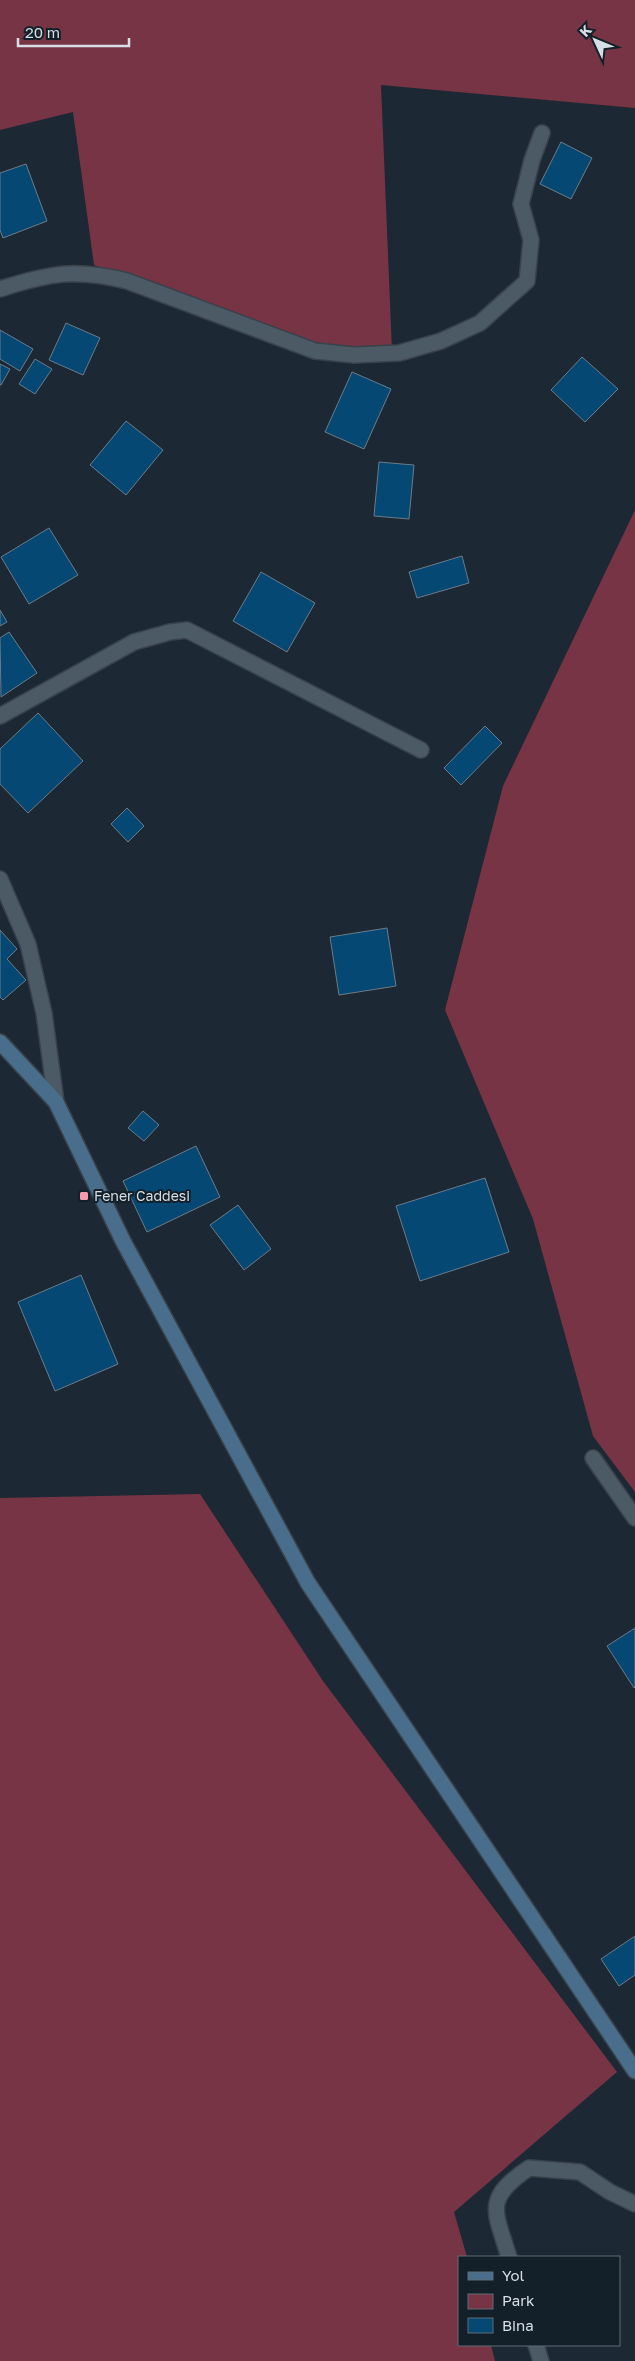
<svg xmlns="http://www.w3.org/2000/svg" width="635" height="2361" font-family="'Golos Text',sans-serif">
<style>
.green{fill:#773445}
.building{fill:#054874;stroke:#6d7b88}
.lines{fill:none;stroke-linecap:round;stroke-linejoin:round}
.street-casing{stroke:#38424b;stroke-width:18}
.secondary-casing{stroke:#38424b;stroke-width:18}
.street{stroke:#4c5a66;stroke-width:15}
.secondary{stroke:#496e8b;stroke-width:15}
.poi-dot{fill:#f39aac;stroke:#131f29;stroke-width:2}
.labels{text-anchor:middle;stroke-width:4;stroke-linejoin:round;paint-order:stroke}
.poi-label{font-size:14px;fill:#d7dfe6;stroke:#131f29;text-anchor:start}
</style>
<rect width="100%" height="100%" fill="#1c2833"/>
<g class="green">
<path d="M0 0H635V108L381 85 392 351 349 360 94 265 73 112 0 130Z"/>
<path d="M635 510V1492L593 1436 533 1219 445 1010 503 786Z"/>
<path d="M200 1494 323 1681 617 2072 454 2212 467 2257H459V2345H491L495 2361H0V1498Z"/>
</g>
<g class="building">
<path d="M561 142 592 158 571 199 540 184Z"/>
<path d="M26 164 47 221 3 238 0 230V173Z"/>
<path d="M66 323 100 338 83 375 49 360Z"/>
<path d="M0 330 33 349 20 371 0 359Z"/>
<path d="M582 357 618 389 585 422 551 390Z"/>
<path d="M35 359 52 369 35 394 19 384Z"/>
<path d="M0 364 10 369 1 385H0Z"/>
<path d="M352 372 391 389 364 449 325 432Z"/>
<path d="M126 421 163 450 126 495 90 465Z"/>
<path d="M379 462 414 465 409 519 374 516Z"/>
<path d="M49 528 78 575 29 604 1 557Z"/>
<path d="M462 556 469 583 417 598 409 572Z"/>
<path d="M261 572 315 603 287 652 233 621Z"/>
<path d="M0 610 7 622 0 626Z"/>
<path d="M9 632 37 673 1 697 0 638Z"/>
<path d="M38 713 83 761 28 813 0 784V749Z"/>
<path d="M485 726 502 743 461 785 444 768Z"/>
<path d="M127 808 144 826 128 842 111 824Z"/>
<path d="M387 928 396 986 339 995 330 937Z"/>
<path d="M0 930 17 949 7 959 26 980 3 1000 0 997Z"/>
<path d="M143 1111 159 1125 144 1141 128 1128Z"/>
<path d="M196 1146 220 1197 147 1232 123 1181Z"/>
<path d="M485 1178 509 1252 420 1281 396 1206Z"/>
<path d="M238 1205 271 1249 244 1270 210 1225Z"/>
<path d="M81 1275 118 1364 55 1391 18 1302Z"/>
<path d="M635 1628V1687L634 1688 607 1646Z"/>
<path d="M635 1936V1975L619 1986 601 1959Z"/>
</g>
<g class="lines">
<defs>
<g id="street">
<path d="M0 289C50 273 76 268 127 281L315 351 354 355 399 353 441 341 480 323 527 281 531 240 521 204 532 160 542 133"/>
<path d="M0 716 134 642 170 632 187 630 421 750"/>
<path d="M0 879 28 944 44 1013 56 1102"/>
<path d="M593 1458 635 1518"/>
<path d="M509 2257C495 2211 483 2199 529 2168L580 2172 610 2192 635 2204"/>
<path d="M536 2345 541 2361"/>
</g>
<path id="secondary" d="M0 1042 56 1102 123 1241 308 1583 635 2071"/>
</defs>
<use href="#street" class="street-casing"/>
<use href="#secondary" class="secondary-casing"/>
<use href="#street" class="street"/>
<use href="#secondary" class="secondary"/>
</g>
<rect class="poi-dot" x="79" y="1191" width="10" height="10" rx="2.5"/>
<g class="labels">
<g class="poi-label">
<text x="94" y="1201">Fener Caddesi</text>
</g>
</g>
<rect x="458" y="2256" width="162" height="90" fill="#131f29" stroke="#616c75"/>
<rect x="468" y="2272" width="25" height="8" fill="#496e8b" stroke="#616c75"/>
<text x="502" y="2281" font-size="15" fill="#d7dfe6">Yol</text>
<rect x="468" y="2294" width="25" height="15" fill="#773445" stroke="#616c75"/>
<text x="502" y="2306" font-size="15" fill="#d7dfe6">Park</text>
<rect x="468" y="2318" width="25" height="15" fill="#054874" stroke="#616c75"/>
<text x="502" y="2331" font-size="15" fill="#d7dfe6">Bina</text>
<g transform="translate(595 40) rotate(314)" stroke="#131f29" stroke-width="4" paint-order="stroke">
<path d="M0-4L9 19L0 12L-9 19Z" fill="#d7dfe6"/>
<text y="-8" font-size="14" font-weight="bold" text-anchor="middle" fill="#d7dfe6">K</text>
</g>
<path d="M18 38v8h111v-8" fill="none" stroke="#d7dfe6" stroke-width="2.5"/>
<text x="25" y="38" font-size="15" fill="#d7dfe6" stroke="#131f29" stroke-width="4" paint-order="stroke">20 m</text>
</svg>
